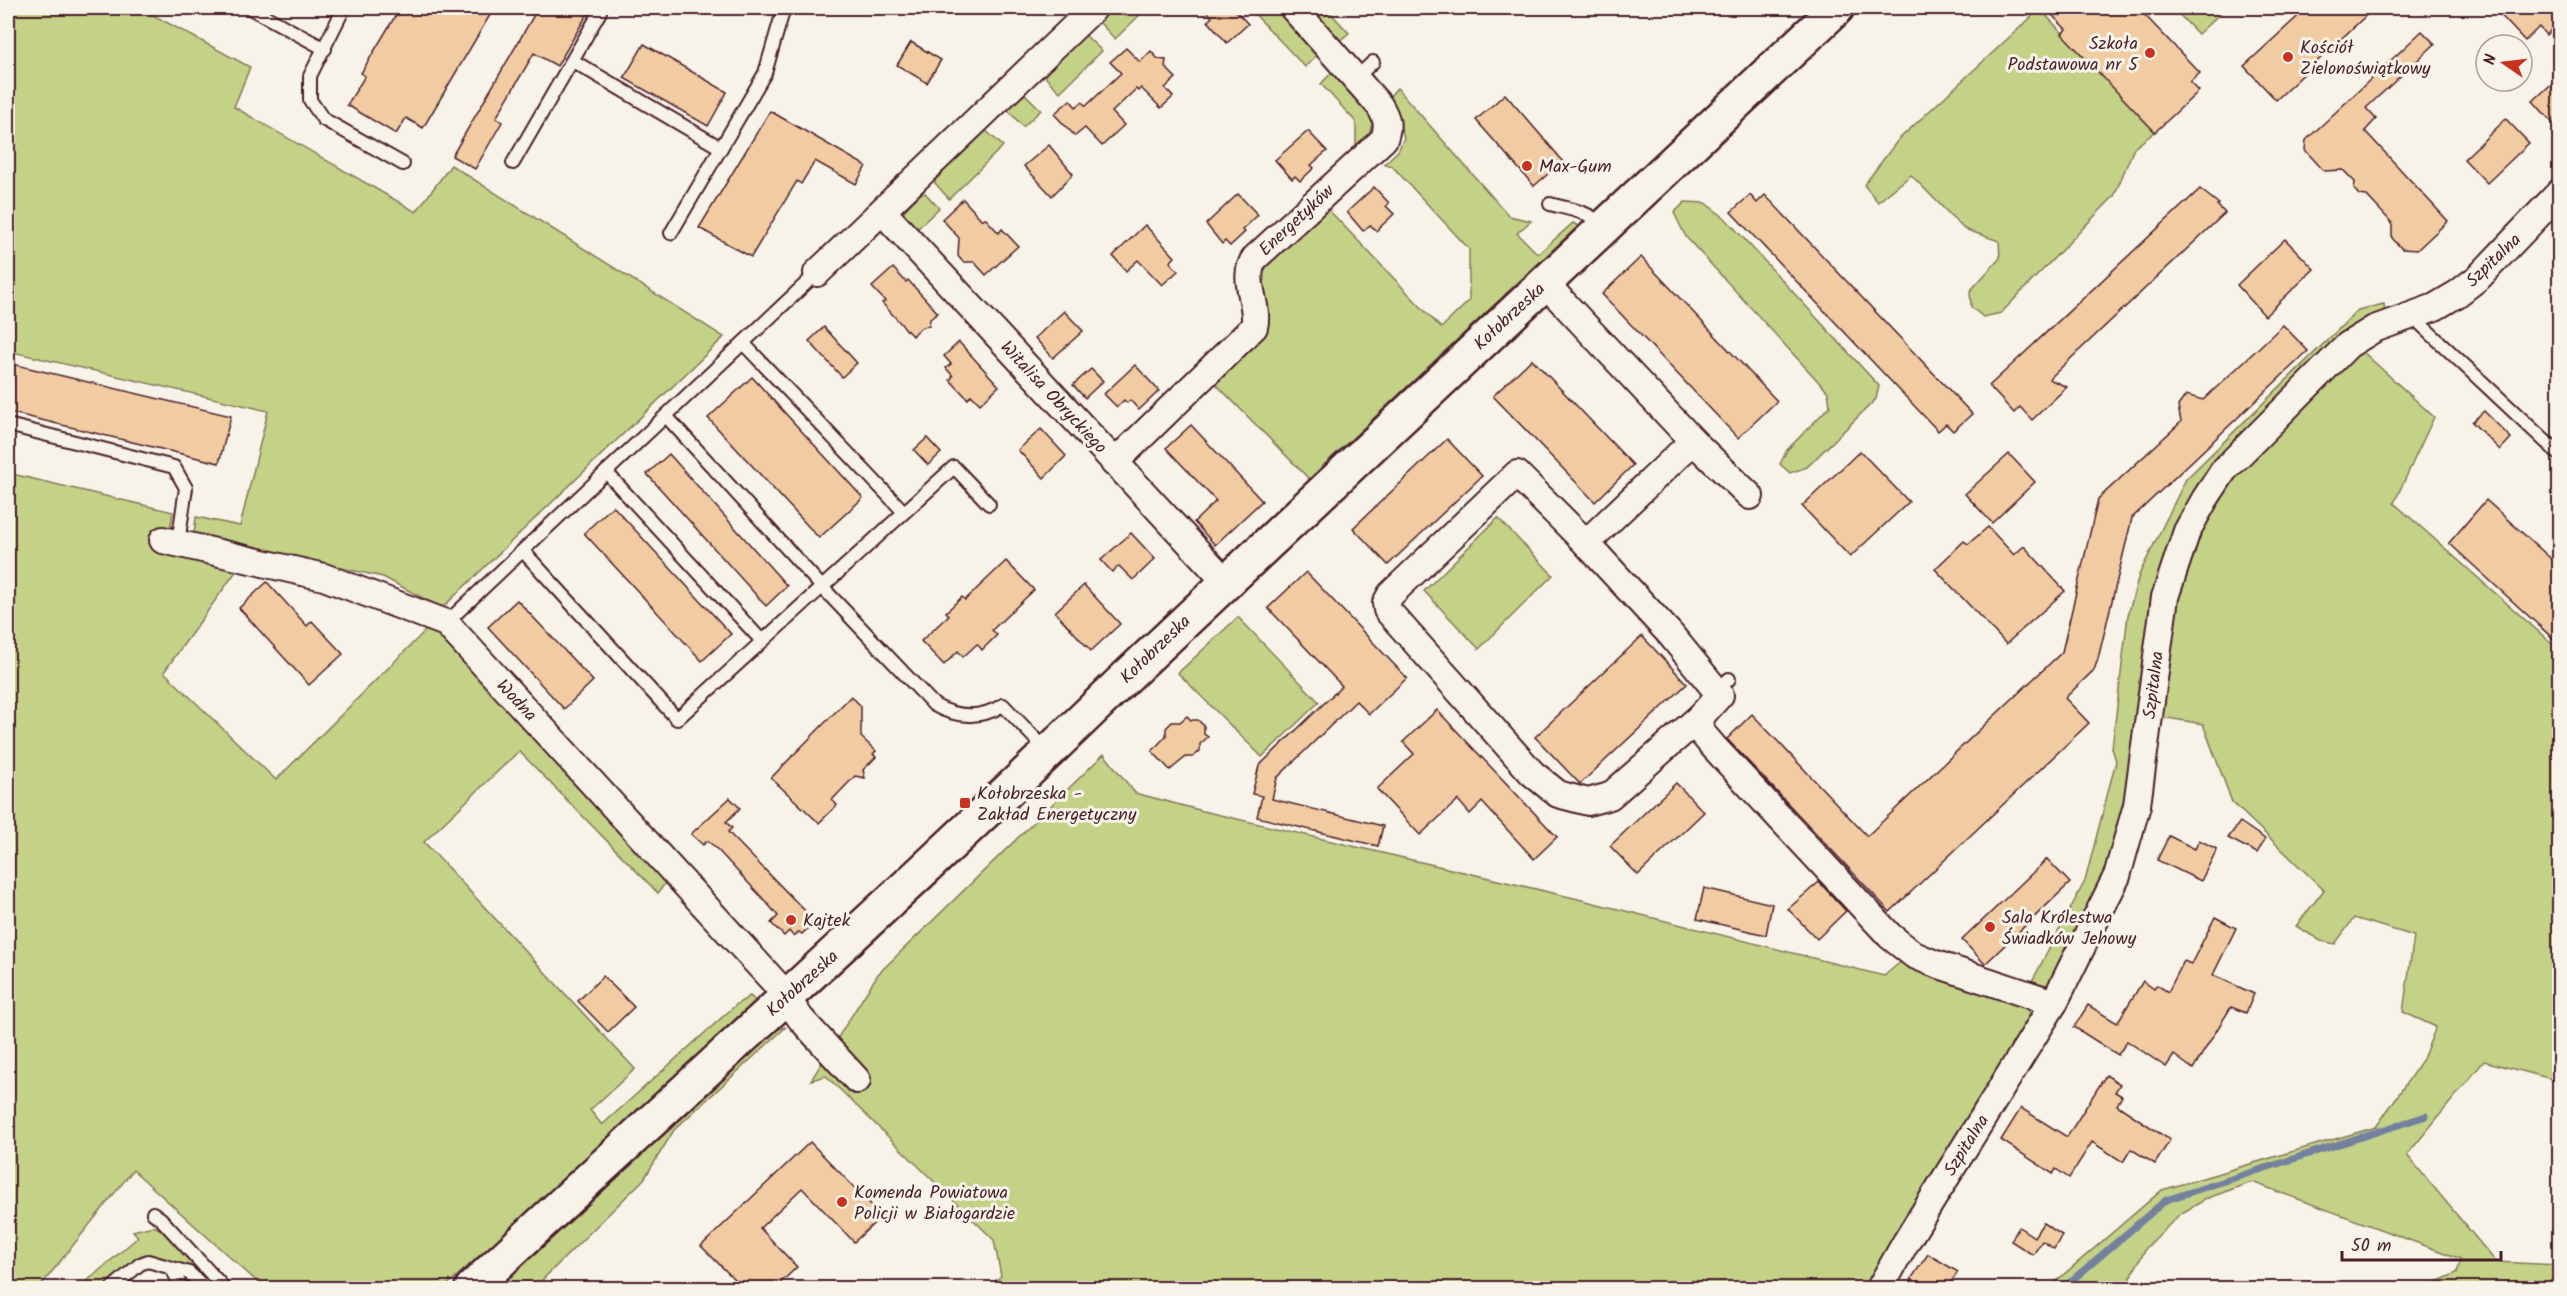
<svg xmlns="http://www.w3.org/2000/svg" width="2567" height="1296" font-family="Kalam,sans-serif">
<style>
.green{fill:#c3d286;stroke:#867858;stroke-width:1.5}
.lines{fill:none;stroke-linecap:round;stroke-linejoin:round}
.stream{stroke:#73819f;stroke-width:7}
.building{fill:#f1cba1;stroke:#4a1f2b;stroke-width:1.5}
.lane-casing{stroke:#4a1f2b;stroke-width:16}
.street-casing{stroke:#4a1f2b;stroke-width:30}
.secondary-casing{stroke:#4a1f2b;stroke-width:38}
.lane{stroke:#f7f3e8;stroke-width:12}
.street{stroke:#f7f3e8;stroke-width:26}
.secondary{stroke:#f7f3e8;stroke-width:33}
.poi-dot{fill:#c8321e;stroke:#f7f3e8;stroke-width:2}
.labels{text-anchor:middle;stroke-width:6;stroke-linejoin:round;paint-order:stroke}
.poi-label{font-size:18px;fill:#4a1f2b;stroke:#f7f3e8;text-anchor:start}
.street-label{font-size:18px;fill:#4a1f2b;stroke:#f7f3e8}
</style>
<rect width="100%" height="100%" fill="#f7f3e8"/>
<filter id="ink" filterUnits="userSpaceOnUse"><feTurbulence type="fractalNoise" baseFrequency=".0167" numOctaves="2"/><feDisplacementMap in="SourceGraphic" scale="12" xChannelSelector="R" yChannelSelector="G"/><feConvolveMatrix kernelMatrix="1 2 1 2 8 2 1 2 1" color-interpolation-filters="sRGB"/></filter>
<g filter="url(#ink)">
<g class="green">
<path d="M8 8H140L250 67 234 107 416 212 451 165 724 337 442 608 383 577 194 536 196 517 240 526 268 411 8 351Z"/>
<path d="M1108 8H1147L1115 39 1097 20Z"/>
<path d="M1249 8H1282L1318 54 1305 67Z"/>
<path d="M1301 8H1326L1349 33 1338 42Z"/>
<path d="M2173 8H2226L2198 34Z"/>
<path d="M2040 9 2155 132 2134 148 2114 196 2001 313 1983 317 1971 307 1970 291 2000 258 1999 241 1964 229 1911 175 1878 202 1864 185 1898 140Z"/>
<path d="M1084 34 1102 51 1060 92 1046 78 1045 70Z"/>
<path d="M1335 69 1374 118 1369 134 1356 147V122L1321 84Z"/>
<path d="M1397 88 1509 216 1531 221 1517 233 1538 254 1573 223 1578 226 1309 479 1211 379 1258 334V273L1325 206 1441 328 1469 301V249L1392 166 1384 164 1398 151 1404 138C1401 123 1390 112 1389 97Z"/>
<path d="M1019 95H1026L1041 110 1023 127 1007 109Z"/>
<path d="M984 129 1003 146 949 199 935 183 936 176Z"/>
<path d="M921 193H925L939 208 915 231 903 219V212Z"/>
<path d="M1685 202 1705 203 1725 218 1879 386 1876 399 1807 467 1790 473 1780 464 1787 450 1830 406 1828 392 1686 237 1674 213Z"/>
<path d="M2384 304 2385 314 2181 522 2129 796 2106 879 2049 987 2030 985 2085 881 2116 761 2112 748 2128 615 2139 575 2186 479 2358 310Z"/>
<path d="M2361 350 2434 417 2394 503 2559 650V1081L2484 1061 2407 1155 2496 1262 2559 1265V1288H2422L2457 1273 2461 1259 2252 1182 2208 1198 2180 1214 2146 1248 2125 1288H2048L2162 1190 2376 1127 2423 1059 2436 1027 2403 1012 2414 936 2354 918 2335 944 2321 941 2296 926 2324 890 2232 802 2203 724 2161 717 2177 592 2206 516 2233 474Z"/>
<path d="M8 473 173 512 166 555 237 570 164 672 276 780 426 630 440 634 669 878 658 893 519 751 424 842 635 1069 590 1110 602 1125 737 1004 750 996 757 1002 444 1288H264L133 1170 39 1288H8Z"/>
<path d="M1498 518 1553 575 1479 649 1424 591Z"/>
<path d="M1238 617 1319 702 1262 757 1178 673Z"/>
<path d="M1104 754 1135 793 1203 811 1574 898 1884 976 1904 959 2024 1004 2029 1011 2031 1020 1867 1288H987L1001 1276 994 1240 826 1076 811 1080 878 974Z"/>
<path d="M786 1027 674 1130 644 1179 534 1288H501L504 1282 772 1031Z"/>
<path d="M153 1226 162 1230 213 1288 189 1268 160 1257 149 1256 138 1260 106 1288H79L138 1237 133 1231Z"/>
</g>
<g class="lines">
<g class="stream">
<path d="M2063 1288 2166 1200 2426 1116"/>
<path d="M2559 1288H2560"/>
</g>
</g>
<g class="building">
<path d="M400 8H478L490 15 423 128 406 118 396 134 347 105 365 76 361 73Z"/>
<path d="M538 8H591L557 66 534 53 496 118 502 122 475 169 452 156Z"/>
<path d="M1203 8H1233L1248 24 1227 43 1208 21 1212 17Z"/>
<path d="M2045 8H2138L2200 73 2190 82 2199 91 2155 132 2062 34 2066 29Z"/>
<path d="M2307 8H2374L2276 100 2244 66Z"/>
<path d="M2494 8H2544L2559 22 2546 35 2539 27 2525 41Z"/>
<path d="M2422 31 2435 44 2366 108 2376 119 2365 131 2448 221 2417 250 2402 249 2392 238V223L2367 196 2359 195 2354 189 2355 182 2343 170 2324 171 2305 150 2306 140Z"/>
<path d="M911 42 941 60 927 83 897 65Z"/>
<path d="M644 44 727 92 708 126 624 78Z"/>
<path d="M1126 48 1140 62 1151 51 1158 59 1166 60 1165 67 1176 78 1165 88 1173 97 1161 108 1141 88 1138 91 1136 89 1112 112 1124 125 1102 146 1085 128 1075 136 1054 114 1070 100 1076 107 1082 102 1086 106 1121 73 1110 62Z"/>
<path d="M2559 77V130L2533 101Z"/>
<path d="M1505 94 1563 161 1534 186 1476 120Z"/>
<path d="M770 111 866 166 856 184 815 161 801 184 797 181 751 257 699 228Z"/>
<path d="M2506 119 2529 143 2487 183 2464 159Z"/>
<path d="M1308 131 1327 151 1311 165 1314 168 1300 181 1295 176 1292 179 1275 160Z"/>
<path d="M1049 145 1073 174 1052 196 1024 166Z"/>
<path d="M1374 187 1389 203 1386 206 1394 214 1376 231 1370 225 1363 231 1347 212Z"/>
<path d="M2200 189 2219 204 2217 205 2225 213 2049 379 2067 387 2032 420 2020 407 2014 413 1989 386Z"/>
<path d="M1238 194 1258 215 1242 230 1245 232 1230 246 1225 241 1222 244 1206 224Z"/>
<path d="M1750 195 1757 203 1765 195 1972 414 1953 431 1946 424 1938 431 1731 212Z"/>
<path d="M963 199 982 220 985 218 999 233 1002 229 1018 246 986 275 974 262H963L958 256 959 238 942 219Z"/>
<path d="M1145 225 1175 257 1170 262 1178 271 1162 285 1138 260 1126 271 1113 256Z"/>
<path d="M2285 239 2314 269 2265 316 2237 285Z"/>
<path d="M1641 257 1777 401 1738 438 1602 294Z"/>
<path d="M893 268 906 282 908 280 938 313 930 319 929 326 922 327 912 336 882 303 885 301 872 287Z"/>
<path d="M1064 311 1083 331 1053 358 1035 338Z"/>
<path d="M2283 325 2308 351 2132 518 2098 659 2094 670 2065 698 2089 723 1890 912 1727 739 1752 714 1867 836 2062 652 2098 499 2181 422 2178 406 2186 395 2203 400Z"/>
<path d="M824 327 857 363 842 377 809 341Z"/>
<path d="M959 342 999 386 980 404 971 395 968 399 950 380 953 376 946 368 951 364 944 356Z"/>
<path d="M1532 359 1633 465 1595 502 1493 396Z"/>
<path d="M8 363 231 416 219 463 8 412Z"/>
<path d="M1135 365 1159 391 1139 410 1130 400 1127 403 1124 400 1117 407 1104 394Z"/>
<path d="M1091 369 1103 381 1085 398 1073 385Z"/>
<path d="M752 377 863 498 819 538 708 418Z"/>
<path d="M2484 411 2511 438 2500 450 2472 422Z"/>
<path d="M1191 425 1262 501 1215 545 1194 522 1216 501 1166 448Z"/>
<path d="M1041 429 1066 456 1044 478 1018 450Z"/>
<path d="M927 438 941 453 928 465 914 450Z"/>
<path d="M1447 439 1482 476 1388 565 1353 528Z"/>
<path d="M1860 451 1909 502 1850 557 1802 506Z"/>
<path d="M669 454 787 586 766 606 647 474Z"/>
<path d="M2009 454 2035 482 1992 523 1965 494Z"/>
<path d="M2486 500 2559 566V644L2449 543Z"/>
<path d="M613 506 731 634 702 661 584 533Z"/>
<path d="M1988 527 2014 555 2024 546 2065 591 2006 644 1935 569 1964 541 1968 544Z"/>
<path d="M1131 533 1155 559 1133 580 1119 566 1112 572 1101 560Z"/>
<path d="M1006 561 1034 590 992 630 997 635 982 650 977 644 963 657 958 651 944 665 921 641 949 615 946 612 962 597 965 600Z"/>
<path d="M1306 572 1407 678 1369 714 1356 701 1277 778 1272 799 1383 826 1378 846 1257 817 1262 796 1252 794 1259 766 1342 686 1268 608Z"/>
<path d="M267 582 307 626 312 621 343 654 309 685 239 608Z"/>
<path d="M1084 585 1120 624 1091 651 1055 612Z"/>
<path d="M517 600 593 681 564 709 488 627Z"/>
<path d="M1642 636 1687 684 1580 784 1535 737Z"/>
<path d="M851 696 861 706V737L876 751 873 754 876 757 863 770 865 778 855 776 832 800 837 805 819 823 771 778Z"/>
<path d="M1437 710 1557 837 1534 859 1482 802 1470 814 1458 800 1420 835 1377 789 1414 754 1403 742Z"/>
<path d="M1187 716 1191 720H1198L1204 726V734L1208 737 1200 744V751L1193 757H1186L1170 770 1152 751 1166 736V728L1172 722H1180Z"/>
<path d="M1676 783 1704 812 1638 875 1610 846Z"/>
<path d="M730 798 740 808 726 822 732 828 728 832 812 918 814 922 802 934 799 932 794 937 789 931 784 936 771 923 778 916 767 903 714 846 707 841 703 845 691 834Z"/>
<path d="M2240 822 2265 839 2257 853 2228 838Z"/>
<path d="M2169 836 2195 849 2199 840 2217 849 2201 881 2157 860Z"/>
<path d="M2047 859 2070 883 1985 964 1962 940Z"/>
<path d="M1819 882 1846 911 1817 939 1788 909Z"/>
<path d="M1704 888 1772 904 1766 935 1697 919Z"/>
<path d="M2215 917 2236 928 2213 975 2254 994 2246 1013 2231 1007 2193 1069 2174 1055 2166 1067 2127 1041 2118 1055 2074 1027 2088 1005 2117 1023 2143 981 2154 989 2157 985 2168 992 2184 961 2191 964Z"/>
<path d="M603 976 634 1007 608 1032 578 1001Z"/>
<path d="M2106 1075 2120 1084 2115 1092 2122 1096 2117 1105 2170 1140 2155 1164 2131 1149 2123 1162 2092 1142 2069 1178 2056 1169 2053 1174 2001 1140 2021 1108 2067 1137Z"/>
<path d="M810 1142 882 1216 854 1242 802 1188 760 1228 797 1267 775 1288H743L701 1246Z"/>
<path d="M2043 1223 2062 1235 2054 1249 2042 1241 2033 1255 2011 1241 2019 1227 2034 1237Z"/>
<path d="M1928 1254 1958 1272 1947 1288H1925L1911 1279Z"/>
</g>
<g class="lines">
<defs>
<g id="lane">
<path d="M250 8 325 49"/>
<path d="M344 8 310 76V100L323 119 403 164"/>
<path d="M573 61 721 148"/>
<path d="M1356 78 1373 62"/>
<path d="M513 163 600 12"/>
<path d="M1550 204C1568 209 1589 211 1603 226"/>
<path d="M671 233 765 73 784 8"/>
<path d="M2412 316 2560 455"/>
<path d="M743 343 904 512"/>
<path d="M666 416 822 587 934 705C957 718 981 719 1003 705L1048 752"/>
<path d="M8 425 174 467 186 488 178 543"/>
<path d="M606 472 762 641"/>
<path d="M523 551 677 719 954 467 989 504"/>
<path d="M446 623 817 273"/>
<path d="M1718 690 1729 679"/>
<path d="M153 1213 161 1219 224 1288"/>
<path d="M172 1269 182 1288"/>
<path d="M112 1288 140 1264 148 1261 189 1273 205 1288"/>
</g>
<g id="street">
<path d="M883 212 1226 582"/>
<path d="M817 273 1094 8"/>
<path d="M1544 282 1693 441 1750 496"/>
<path d="M1114 463 1254 327C1260 305 1240 278 1255 258L1384 139C1389 125 1387 118 1379 105L1293 8"/>
<path d="M1517 474 1586 543 1671 635 1720 695 1700 717 1610 796 1588 802 1569 797 1558 794 1532 773 1387 610 1386 603 1391 594Z"/>
<path d="M163 540 324 577 446 623 778 986 801 1019 857 1080"/>
<path d="M1586 543 1693 441"/>
<path d="M1700 717 1701 732 1713 746 1890 936 1914 955 1933 963 2054 1003"/>
<path d="M1880 1288 1906 1242 2054 1003 2117 876 2137 805 2165 597 2187 531 2205 499 2224 470 2348 345 2374 329 2435 307 2457 294 2479 277 2560 192"/>
</g>
<path id="secondary" d="M472 1288C689 1084 912 886 1125 678L1837 8"/>
</defs>
<use href="#lane" class="lane-casing"/>
<use href="#street" class="street-casing"/>
<use href="#secondary" class="secondary-casing"/>
<use href="#lane" class="lane"/>
<use href="#street" class="street"/>
<use href="#secondary" class="secondary"/>
</g>
</g>
<g class="poi-dot">
<circle cx="2150" cy="53" r="6"/>
<circle cx="2288" cy="57" r="6"/>
<circle cx="1527" cy="166" r="6"/>
<rect x="959" y="797" width="12" height="12" rx="3"/>
<circle cx="791" cy="920" r="6"/>
<circle cx="1990" cy="927" r="6"/>
<circle cx="842" cy="1202" r="6"/>
</g>
<g class="labels">
<g class="poi-label">
<text x="2138" y="49" text-anchor="end">Szkoła<tspan x="2138" dy="21">Podstawowa nr 5</tspan></text>
<text x="2300" y="53">Kościół<tspan x="2300" dy="21">Zielonoświątkowy</tspan></text>
<text x="1539" y="172">Max-Gum</text>
<text x="977" y="799">Kołobrzeska -<tspan x="977" dy="21">Zakład Energetyczny</tspan></text>
<text x="2002" y="923">Sala Królestwa<tspan x="2002" dy="21">Świadków Jehowy</tspan></text>
<text x="803" y="926">Kajtek</text>
<text x="854" y="1198">Komenda Powiatowa<tspan x="854" dy="21">Policji w Białogardzie</tspan></text>
</g>
<g class="street-label">
<text transform="translate(1296 220) rotate(-43)" y="6">Energetyków</text>
<text transform="translate(2493 260) rotate(-44)" y="6">Szpitalna</text>
<text transform="translate(1509 316) rotate(-43)" y="6">Kołobrzeska</text>
<text transform="translate(1054 397) rotate(47)" y="6">Witalisa Obryckiego</text>
<text transform="translate(1155 649) rotate(-44)" y="6">Kołobrzeska</text>
<text transform="translate(2153 685) rotate(-83)" y="6">Szpitalna</text>
<text transform="translate(517 700) rotate(47)" y="6">Wodna</text>
<text transform="translate(802 983) rotate(-42)" y="6">Kołobrzeska</text>
<text transform="translate(1966 1145) rotate(-58)" y="6">Szpitalna</text>
</g>
</g>
<rect width="2567" height="1296" fill="none" stroke="#f7f3e8" stroke-width="30"/>
<rect x="15" y="15" width="2537" height="1266" fill="none" stroke="#4a1f2b" stroke-width="2" filter="url(#ink)"/>
<g transform="translate(2504 63) rotate(284)"><circle r="28" fill="#f7f3e8" stroke="#b29e9c" stroke-width="1.5"/>
<path d="M0-4.5L10 22L0 15L-10 22Z" fill="#c8321e"/>
<text y="-9" font-size="16" font-weight="bold" text-anchor="middle" fill="#4a1f2b">N</text>
</g>
<path d="M2342 1251v9h159v-9" fill="none" stroke="#4a1f2b" stroke-width="3"/>
<text x="2351" y="1251" font-size="18" fill="#4a1f2b" stroke="#f7f3e8" stroke-width="4.5" paint-order="stroke">50 m</text>
</svg>
